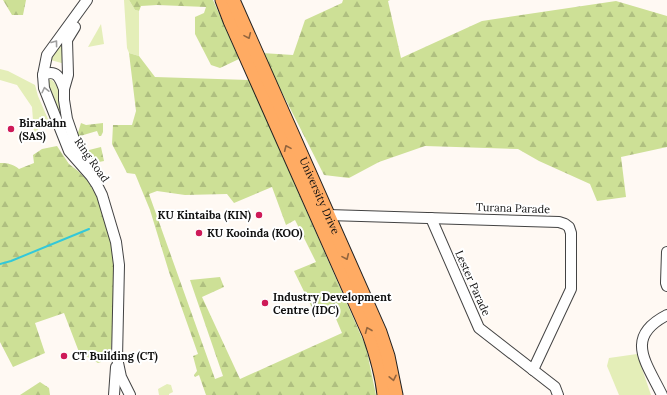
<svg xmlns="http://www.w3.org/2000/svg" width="667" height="395" font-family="Lora,serif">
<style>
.green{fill:#e4eeb8}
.forest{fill:url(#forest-firs);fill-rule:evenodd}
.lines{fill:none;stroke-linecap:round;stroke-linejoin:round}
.stream{stroke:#33c8d9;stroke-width:2}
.minor-casing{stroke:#434343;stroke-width:12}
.major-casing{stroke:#212121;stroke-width:15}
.minor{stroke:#fff;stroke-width:10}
.major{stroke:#ffab63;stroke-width:13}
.oneway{stroke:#93653e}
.oneway2{stroke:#9f9f9f}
.poi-dot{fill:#ce1a58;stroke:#fff;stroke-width:1.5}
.labels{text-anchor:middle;stroke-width:4;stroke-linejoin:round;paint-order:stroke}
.poi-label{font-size:11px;font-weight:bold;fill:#101010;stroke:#fff;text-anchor:start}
.street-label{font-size:11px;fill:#101010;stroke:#fff}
</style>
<defs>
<pattern id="forest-firs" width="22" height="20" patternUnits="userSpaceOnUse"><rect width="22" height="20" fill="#cde096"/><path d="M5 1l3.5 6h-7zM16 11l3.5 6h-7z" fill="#afbf80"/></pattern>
</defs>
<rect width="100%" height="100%" fill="#fff9f3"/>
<g class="green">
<path d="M124 0H129L135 10 139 11V56L129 53 127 48Z"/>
<path d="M101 24 104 44 88 47Z"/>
<path d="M63 40 65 64 47 59Z"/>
<path d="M0 69 8 71 35 85 38 96 51 126 48 127 42 125 38 129 37 135 34 134 32 107 17 85 0 80Z"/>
<path d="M51 79C65 91 65 119 67 135L49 93 48 81Z"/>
<path d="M637 354 651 395H619L607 366 609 358Z"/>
<path d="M167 384 171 385 173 392 169 394V395H159L158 389Z"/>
</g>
<g class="forest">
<path d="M3 0H26L23 15H12Z"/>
<path d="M129 0H213L239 59 220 68 211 65 195 34V17L204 13 206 7 157 5 141 6 139 11 135 10Z"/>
<path d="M343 0H390L388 1 401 58 482 21 616 1 667 16V147L621 157 626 197 597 201 590 184 539 161 518 149 425 146 379 162 349 178 324 175 262 53 293 55 305 20 342 3Z"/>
<path d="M129 53 139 56 155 77 249 80 366 347 376 395H206L199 375 195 377 194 375 197 371 193 356 198 354 169 272 150 210 136 176 135 174 127 173 112 144 113 125H132L136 111ZM272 187 286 225 295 220 316 262 294 271 315 314 331 307 342 333 240 379 202 297 224 287 220 277 190 280 223 376 215 379 149 194 157 191 185 195 227 194 234 203Z"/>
<path d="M81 123 86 125 103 123V132L101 136H99L97 131 80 136 85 151 101 147 104 161 94 163 86 158 77 136Z"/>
<path d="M57 146 69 164 78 171 88 181 97 197 108 228 114 254 113 328 110 359 98 363 79 352 64 313 35 323 45 353 13 367 0 342V163C8 163 13 164 19 169L34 163 33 155 42 149Z"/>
<path d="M40 382 49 388 50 395H20Z"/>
</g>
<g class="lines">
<path class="stream" d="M0 264 11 261 89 229"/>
<defs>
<g id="minor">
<path d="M87 0 47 55 43 75 44 88 69 151 91 176 97 185 102 195 116 242 119 265 117 358 121 377 130 395"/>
<path d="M75 27 67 40 68 75 64 89V100L67 119 77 148 90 165"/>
<path d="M43 75C57 69 60 78 64 89"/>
<path d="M328 215 559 222 565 224 569 227 571 233V289L533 370"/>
<path d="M431 218 479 328 555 387 558 395"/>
<path d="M667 252 666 283 667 286"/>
<path d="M114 395 116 367"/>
<path d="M662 395C646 362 624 337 667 315"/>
</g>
<g id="major">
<path d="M222 0 230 21 369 334C376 354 382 374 384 395"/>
<path id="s1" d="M233 0 380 332 388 356 396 395"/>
</g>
</defs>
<use href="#minor" class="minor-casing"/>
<use href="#major" class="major-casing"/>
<use href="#minor" class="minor"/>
<use href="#major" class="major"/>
</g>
<defs><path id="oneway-chevron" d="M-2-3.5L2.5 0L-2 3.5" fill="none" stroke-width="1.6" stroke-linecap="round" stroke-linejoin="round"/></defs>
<g class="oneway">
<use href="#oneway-chevron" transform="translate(248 36) rotate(66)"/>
<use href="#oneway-chevron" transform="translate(287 148) rotate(-114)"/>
<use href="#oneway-chevron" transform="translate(346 257) rotate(66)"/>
<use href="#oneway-chevron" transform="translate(368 330) rotate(-112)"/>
<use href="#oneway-chevron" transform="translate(393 378) rotate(78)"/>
</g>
<g class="oneway2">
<use href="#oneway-chevron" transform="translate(55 43) rotate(-53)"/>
<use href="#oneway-chevron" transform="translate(45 90) rotate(-103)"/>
</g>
<g class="poi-dot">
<circle cx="11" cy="129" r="4"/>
<circle cx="259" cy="215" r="4"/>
<circle cx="199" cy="233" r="4"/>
<circle cx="265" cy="303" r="4"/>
<circle cx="64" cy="356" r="4"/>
</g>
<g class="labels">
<g class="poi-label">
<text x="19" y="127">Birabahn<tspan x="19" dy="13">(SAS)</tspan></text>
<text x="251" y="219" text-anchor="end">KU Kintaiba (KIN)</text>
<text x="207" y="237">KU Kooinda (KOO)</text>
<text x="273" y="301">Industry Development<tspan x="273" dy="13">Centre (IDC)</tspan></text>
<text x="72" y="360">CT Building (CT)</text>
</g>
<g class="street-label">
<text transform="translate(92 160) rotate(55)" y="4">Ring Road</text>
<text dy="4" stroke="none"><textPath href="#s1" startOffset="214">University Drive</textPath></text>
<text transform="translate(513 208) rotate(2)" y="4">Turana Parade</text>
<text transform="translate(473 283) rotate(66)" y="4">Lester Parade</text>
</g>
</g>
</svg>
